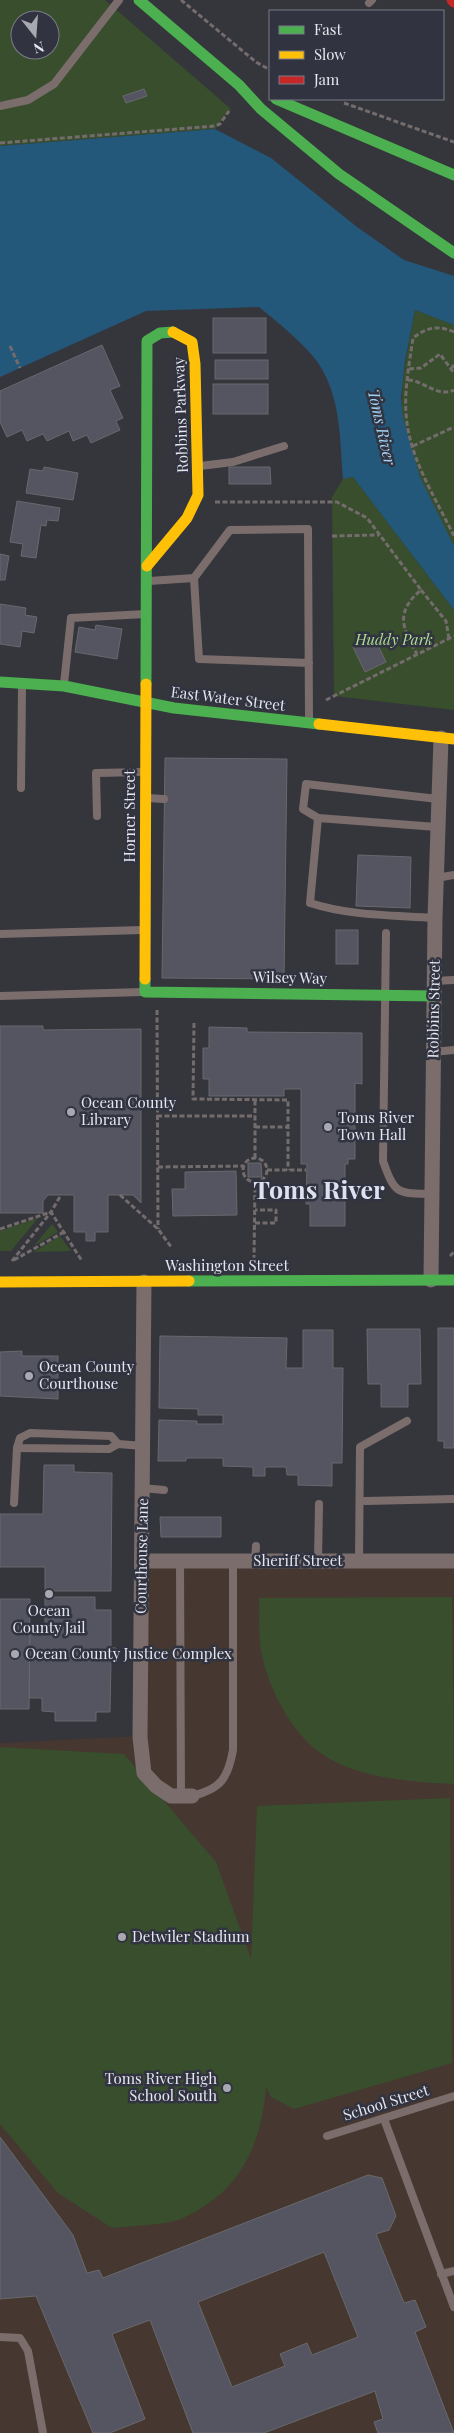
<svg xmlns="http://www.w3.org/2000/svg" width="454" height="2433" font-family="'Playfair Display',serif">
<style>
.education{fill:#463830}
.green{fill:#384e2c;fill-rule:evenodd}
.water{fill:#24587a}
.building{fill:#555461;stroke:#68696e;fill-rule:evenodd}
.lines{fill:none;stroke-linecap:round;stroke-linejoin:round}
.path{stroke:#746c6c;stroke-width:3;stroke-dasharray:5 2.5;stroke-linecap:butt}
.lane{stroke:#7b6d6c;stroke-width:8}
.street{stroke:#7b6d6c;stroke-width:15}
.fast{stroke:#4caf50;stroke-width:11}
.slow{stroke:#ffc107;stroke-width:11}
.jam{stroke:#c62828;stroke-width:11}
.poi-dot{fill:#a7a8b0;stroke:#313440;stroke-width:2}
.labels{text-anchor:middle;stroke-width:5;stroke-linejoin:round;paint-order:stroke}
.street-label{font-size:15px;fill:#e5e6ee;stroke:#313440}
.park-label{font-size:15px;font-style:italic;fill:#aedf92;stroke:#313440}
.poi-label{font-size:15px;fill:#e5e6ee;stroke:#313440;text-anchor:start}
.water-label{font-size:16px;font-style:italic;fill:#a2d1f3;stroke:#313440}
.town-label{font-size:25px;font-weight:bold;fill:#dee1f1;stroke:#313440}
</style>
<rect width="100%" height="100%" fill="#34363c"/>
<path class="education" d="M142 1561H454V2433H0V1743L140 1736Z"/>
<g class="green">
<path d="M0 0H105L231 109 215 129 0 146ZM20 20H50V50H20Z"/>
<path d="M415 310 454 325V546C431 502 399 447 402 396 403 367 410 338 415 310Z"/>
<path d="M353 477 454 610V710L334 696 332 497 343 479Z"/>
<path d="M38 1218 11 1251H0V1231Z"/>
<path d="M52 1224 58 1232 34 1246Z"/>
<path d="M60 1236 71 1251 34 1252Z"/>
<path d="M452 1597 454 1784C413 1782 365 1779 328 1758 293 1737 269 1691 261 1651 258 1634 260 1615 259 1598Z"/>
<path d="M0 1747 124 1754 216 1862 251 1959 257 1806 450 1798 452 2063 294 2109 271 2097 266 2087C261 2148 239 2193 181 2219 167 2225 129 2226 112 2228L58 2193 0 2124Z"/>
</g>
<path class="water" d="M215 129 271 158 357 227 404 260 454 276V325L415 310 405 361 401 398 403 418 420 477 454 546V610L353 477 343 479C340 441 341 399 320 366 309 347 276 321 259 307L146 311 0 377V146Z"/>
<g class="building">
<path d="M144 89 147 96 126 103 123 96Z"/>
<rect x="213" y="318" width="53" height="35"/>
<path d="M102 345 120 386 110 390 123 418 116 421 120 430 91 443 87 435 73 441 69 431 47 441 43 434 27 441 22 430 7 437 0 422V391Z"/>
<rect x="215" y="360" width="53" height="19"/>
<rect x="213" y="384" width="55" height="30"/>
<path d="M44 467 78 473 73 500 26 493 30 469 43 471Z"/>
<path d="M229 467H270L271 484H229Z"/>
<path d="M17 501 60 508 58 521 47 520 46 526 41 525 36 558 21 556 23 544 10 542Z"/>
<path d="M0 554 9 556 5 580H0Z"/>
<path d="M0 604 26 608 25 615 37 617 34 633 22 631 20 647 0 644Z"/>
<path d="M96 625 122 629 117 659 75 652 79 627 95 630Z"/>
<path d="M374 637 386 662 365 672 353 647Z"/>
<path d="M165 758 287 759 284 979 162 978Z"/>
<path d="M358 855 411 857 410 908 356 906Z"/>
<rect x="336" y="930" width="22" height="34"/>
<path d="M0 1026H43V1030L141 1029V1203L133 1195H108V1232H95V1241H86V1232H74V1195H48L43 1201V1213H0Z"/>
<path d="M209 1027 247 1028V1032L362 1033V1084L355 1083V1159H348V1164H345V1226H310V1204H306L307 1164H301V1089H284V1096H209V1079H203V1048H209Z"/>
<path d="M248 1163H261L262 1177H248Z"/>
<path d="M236 1171 237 1215 173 1216 172 1189H185V1172Z"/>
<path d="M438 1328H454V1448H444V1441H438Z"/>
<path d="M367 1329H420L421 1384H408V1407H381V1384H368Z"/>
<path d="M303 1330H333V1368H343L342 1463H332V1486L298 1485V1475H287L286 1467H265V1476H253V1467L223 1466V1458H186V1461H158L159 1420 197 1421V1424H223V1415H198V1409L159 1408 160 1336 287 1338 286 1368H303Z"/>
<path d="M22 1351V1356H58V1399L0 1396V1352Z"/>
<path d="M44 1465H74V1472L112 1473 111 1591H53V1597H95V1610H111V1648H116V1660H111L110 1712H96V1721H55V1712L42 1711V1698H29L30 1633H45V1567H0V1514H43Z"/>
<path d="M160 1517H221V1537H161Z"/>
<path d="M0 1599H30L29 1709H0Z"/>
<path d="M0 2137 73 2235 87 2273 99 2270 103 2278 368 2175 382 2178 396 2216 389 2230 376 2234 404 2303 415 2300 426 2327 415 2332 454 2433H378L374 2422 383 2419 375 2391 264 2433H193L150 2320 112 2334 145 2419 110 2433H93L36 2296 0 2299ZM324 2252 358 2337 312 2355 307 2343 280 2354 285 2366 232 2387 198 2302Z"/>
</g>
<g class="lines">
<g class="path">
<path d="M181 0 256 62 270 70"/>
<path d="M344 103 454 142"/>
<path d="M0 143 215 126 220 124 229 111"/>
<path d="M454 332C438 325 427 327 413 338 409 366 403 395 407 423 412 462 437 501 454 536"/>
<path d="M10 346 20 368"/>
<path d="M409 369 421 368 440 354 454 373"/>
<path d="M451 369 454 365"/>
<path d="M408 380C423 380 437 398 454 390"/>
<path d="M413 446 454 427"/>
<path d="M215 502H337L367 518 421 590C395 612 402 628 417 654"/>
<path d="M332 536 379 535"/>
<path d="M421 590 446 621 449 639"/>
<path d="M326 700 454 636"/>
<path d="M157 1010 158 1229"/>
<path d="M194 1023 193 1099 288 1100V1170"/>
<path d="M157 1116H255"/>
<path d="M255 1127H288"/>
<path d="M255 1158V1100"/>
<circle cx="255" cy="1170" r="12"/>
<path d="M158 1167 244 1166"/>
<path d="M267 1170H306"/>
<path d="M120 1195 158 1229 172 1248"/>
<path d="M255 1223H276V1210H255"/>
<path d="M0 1229 51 1212 82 1261"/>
<path d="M450 1256 454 1252"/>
<path d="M14 1260 64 1232"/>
<path d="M254 1260 255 1182"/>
<path d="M12 1261 51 1212 61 1195"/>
</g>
<g class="lane">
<path d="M369 3 372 0"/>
<path d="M0 106 28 100 54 84 119 0"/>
<path d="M200 466 233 462 284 446"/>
<path d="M149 581 194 578"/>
<path d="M309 663 199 659 194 578 230 530 308 529 309 720"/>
<path d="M64 684 71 618 145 614"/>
<path d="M21 788 22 687"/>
<path d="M147 798 164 799"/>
<path d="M97 816 96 773 144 772"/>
<path d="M318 818 310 903C350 916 393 915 435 918"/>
<path d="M437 827 318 818 303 809 306 784 438 799"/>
<path d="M436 878 454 875"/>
<path d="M386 933 383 1161C395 1195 397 1193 432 1194"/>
<path d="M0 934 143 930"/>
<path d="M434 981 454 980"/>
<path d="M0 996 143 992"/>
<path d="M433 1052 454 1050"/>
<path d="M30 1433 111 1436 118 1444 109 1449 17 1448 20 1438Z"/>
<path d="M118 1444 143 1446"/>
<path d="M142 1488 164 1490"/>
<path d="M365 1501 454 1499"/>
<path d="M14 1503 17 1448"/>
<path d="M180 1561 181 1796"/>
<path d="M255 1561 256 1546"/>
<path d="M318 1561 319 1504"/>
<path d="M359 1561 360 1447 407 1421"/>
<path d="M192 1796C221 1789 228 1778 233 1750V1561"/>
<path d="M384 2119 454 2307"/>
<path d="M327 2136 454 2096"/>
<path d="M441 2274 454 2271"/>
<path d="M0 2337 20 2338 28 2351 43 2433"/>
</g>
<g class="street">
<path d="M431 1280 435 918 441 738"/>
<path d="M144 1282 140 1737 144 1773 156 1786 171 1796H192"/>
<path d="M142 1561H454"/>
</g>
<g class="fast">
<path d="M139 0 239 85 261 109 339 174 454 253"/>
<path d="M276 99 454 175"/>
<path d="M0 682 64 686 174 708 319 724"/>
<path d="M146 684 147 341 160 333 173 332"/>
<path d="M145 979V992L434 996"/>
<path d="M189 1281 454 1280"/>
</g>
<g class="slow">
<path d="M147 566 187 518 198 495 195 364 192 342 173 332"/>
<path d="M319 724 454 739"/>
<path d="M145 979 146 684"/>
<path d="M0 1282 189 1281"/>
</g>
<path class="jam" d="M452 0 454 2"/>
</g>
<g class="poi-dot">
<circle cx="71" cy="1112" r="5"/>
<circle cx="328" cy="1127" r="5"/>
<circle cx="29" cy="1376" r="5"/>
<circle cx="49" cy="1594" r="5"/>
<circle cx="15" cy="1654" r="5"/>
<circle cx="122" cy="1937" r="5"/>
<circle cx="227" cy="2088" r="5"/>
</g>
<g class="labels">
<g class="street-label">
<text transform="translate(181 415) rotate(-92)" y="5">Robbins Parkway</text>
<text transform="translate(228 699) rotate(7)" y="5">East Water Street</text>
<text transform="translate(130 816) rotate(-90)" y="5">Horner Street</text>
<text transform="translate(290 978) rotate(1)" y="5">Wilsey Way</text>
<text transform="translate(434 1009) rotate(-89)" y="5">Robbins Street</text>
<text x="227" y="1271">Washington Street</text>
<text transform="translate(142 1556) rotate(-89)" y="5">Courthouse Lane</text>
<text x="298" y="1566">Sheriff Street</text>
<text transform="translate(386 2103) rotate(-17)" y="5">School Street</text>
</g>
<g class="park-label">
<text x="394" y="645">Huddy Park</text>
</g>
<g class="poi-label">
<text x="81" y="1108">Ocean County<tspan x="81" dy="17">Library</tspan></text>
<text x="338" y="1123">Toms River<tspan x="338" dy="17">Town Hall</tspan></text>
<text x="39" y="1372">Ocean County<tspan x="39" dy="17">Courthouse</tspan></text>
<text x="49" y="1616" text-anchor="middle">Ocean<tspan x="49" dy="17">County Jail</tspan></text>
<text x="25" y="1659">Ocean County Justice Complex</text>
<text x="132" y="1942">Detwiler Stadium</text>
<text x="217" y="2084" text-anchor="end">Toms River High<tspan x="217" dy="17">School South</tspan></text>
</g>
<g class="water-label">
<text transform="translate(382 427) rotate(77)" y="6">Toms River</text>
</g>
<g class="town-label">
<text x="319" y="1199">Toms River</text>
</g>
</g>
<rect x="269" y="10" width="175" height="90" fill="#313440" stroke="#797b86"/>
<rect x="279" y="26" width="25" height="8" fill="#4caf50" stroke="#797b86"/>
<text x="314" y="35" font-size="15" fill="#e5e6ee">Fast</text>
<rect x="279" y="51" width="25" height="8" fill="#ffc107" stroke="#797b86"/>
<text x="314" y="60" font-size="15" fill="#e5e6ee">Slow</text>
<rect x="279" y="76" width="25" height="8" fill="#c62828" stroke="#797b86"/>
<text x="314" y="85" font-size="15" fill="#e5e6ee">Jam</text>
<g transform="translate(35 35) rotate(163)"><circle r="24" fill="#313440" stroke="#797b86"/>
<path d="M0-4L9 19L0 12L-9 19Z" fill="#a7a8b0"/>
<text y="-8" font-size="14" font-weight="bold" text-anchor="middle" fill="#e5e6ee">N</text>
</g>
</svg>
